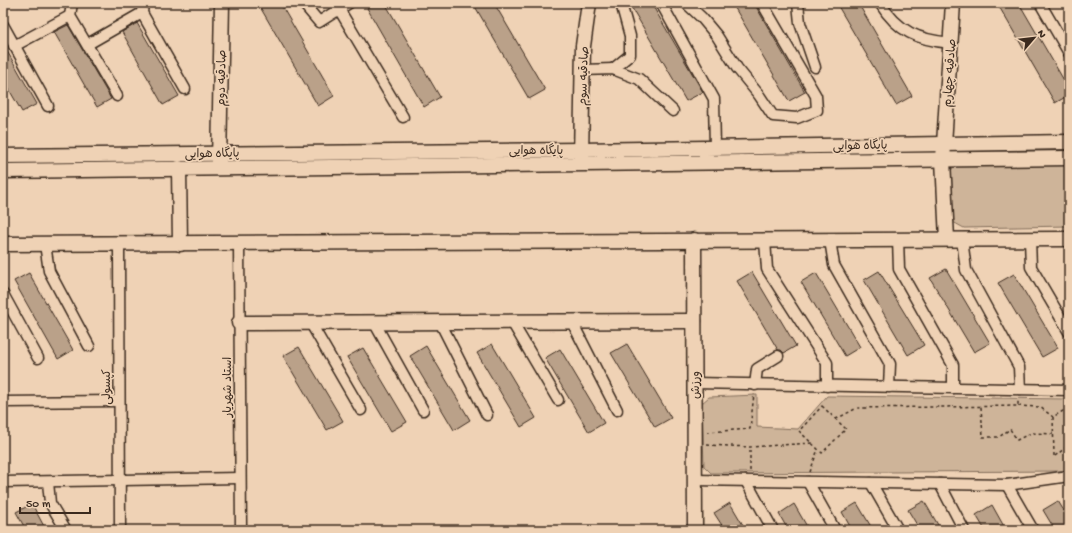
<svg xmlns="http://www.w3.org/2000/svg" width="1072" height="533" font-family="'Gochi Hand','Playpen Sans Arabic',sans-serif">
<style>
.green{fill:#ceb499;stroke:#846f5c}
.building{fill:#baa189;stroke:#3b2a1e}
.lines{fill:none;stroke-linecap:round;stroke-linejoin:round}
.street-casing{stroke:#3b2a1e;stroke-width:13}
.secondary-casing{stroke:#3b2a1e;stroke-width:17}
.path{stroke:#3b2a1e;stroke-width:1.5;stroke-dasharray:3 3;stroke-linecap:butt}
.street{stroke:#efd2b5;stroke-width:10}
.secondary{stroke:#efd2b5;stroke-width:14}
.labels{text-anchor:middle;stroke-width:3.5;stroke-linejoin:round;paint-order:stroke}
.street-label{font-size:12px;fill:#3b2a1e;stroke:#efd2b5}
</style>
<rect width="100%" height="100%" fill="#efd2b5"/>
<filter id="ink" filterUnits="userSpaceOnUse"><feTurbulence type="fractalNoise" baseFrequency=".025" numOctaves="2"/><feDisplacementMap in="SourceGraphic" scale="8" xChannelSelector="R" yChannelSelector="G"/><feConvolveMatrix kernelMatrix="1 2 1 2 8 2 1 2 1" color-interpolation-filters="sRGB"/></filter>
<g filter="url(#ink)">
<g class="green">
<path d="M1069 162V226L964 228 953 222 951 171 956 163Z"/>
<path d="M757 395V427L798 429 827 396 1069 399V471L711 473 704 466 702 403 709 397Z"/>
</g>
<g class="building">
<path d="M267 3H280L334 96 318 106 260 7Z"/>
<path d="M375 3H385L440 97 424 107 367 8Z"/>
<path d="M473 3H494L545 90 529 99Z"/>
<path d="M629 3H651L703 92 686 101Z"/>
<path d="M732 3H754L805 92 789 101Z"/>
<path d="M844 3H858L912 96 896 105 838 6Z"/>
<path d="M997 3H1019L1069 89V95L1055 103Z"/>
<path d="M137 23 179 96 163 105 122 32Z"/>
<path d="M68 25 111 99 97 107 54 32Z"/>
<path d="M3 44 37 104 22 112 3 79Z"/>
<path d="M946 269 990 343 974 352 930 278Z"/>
<path d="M879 271 924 345 908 355 864 280Z"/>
<path d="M752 272 796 346 784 353 781 350H778L737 281Z"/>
<path d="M29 273 73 350 58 359 14 281Z"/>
<path d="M816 273 860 347 845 356 801 282Z"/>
<path d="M1014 274 1058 348 1042 357 998 283Z"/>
<path d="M492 344 536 418 521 427 477 353Z"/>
<path d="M627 344 671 418 655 427 611 353Z"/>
<path d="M426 346 470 420 454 430 410 356Z"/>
<path d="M299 347 343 421 327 430 283 356Z"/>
<path d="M363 348 407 422 391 431 347 357Z"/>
<path d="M560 349 604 423 589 432 545 358Z"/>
<path d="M924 501 941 530H920L908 510Z"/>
<path d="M1058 501 1069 519V530H1055L1043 510Z"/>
<path d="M730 503 746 530H725L714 513Z"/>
<path d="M857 503 873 530H852L842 512Z"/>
<path d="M32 504 46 530H26L16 512Z"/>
<path d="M794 504 809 530H788L779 514Z"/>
<path d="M992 505 1006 530H985L976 515Z"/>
</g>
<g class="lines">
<defs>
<g id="street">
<path d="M72 3 70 16 117 96"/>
<path d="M143 3 142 13 185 89"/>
<path d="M303 3 319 22 349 3"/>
<path d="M661 3 714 99 715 148"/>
<path d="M686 3 702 18 717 36 737 68 759 95 773 116 797 118 817 110 816 96 762 3"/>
<path d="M798 3 800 23 815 67"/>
<path d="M880 3C898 32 918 40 951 43"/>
<path d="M1040 3 1069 53"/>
<path d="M339 9 403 117"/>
<path d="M3 25 48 106"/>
<path d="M88 44 142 13"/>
<path d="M14 46 70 16"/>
<path d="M613 69 630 55V36L622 7 623 3"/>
<path d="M583 70 613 69 639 79 673 111"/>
<path d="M898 239 899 269 953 365V388"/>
<path d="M962 239 966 270 1019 367 1020 389"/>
<path d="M1030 239 1031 267 1069 332"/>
<path d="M765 240 767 269 827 363V386"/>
<path d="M830 240 834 265 890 364 889 387"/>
<path d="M239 243 241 530"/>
<path d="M45 244 49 271 89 346"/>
<path d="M119 244 120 530"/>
<path d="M3 294 38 358"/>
<path d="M310 322 361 410"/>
<path d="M374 322 423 410"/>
<path d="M440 322 487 415"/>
<path d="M512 322 558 400"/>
<path d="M572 322 617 410"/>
<path d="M695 383 1069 390"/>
<path d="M755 385 757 369 778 356"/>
<path d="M3 402 119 401"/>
<path d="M695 480 1007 485 1069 476"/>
<path d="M746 481 773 530"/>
<path d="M3 482 240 478"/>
<path d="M48 482 50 503 66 530"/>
<path d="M808 482 835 530"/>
<path d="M871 483 898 530"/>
<path d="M940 484 964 530"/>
<path d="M1007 485 1033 530"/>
</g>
<g id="secondary">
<path d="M3 156 581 150 1069 142"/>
<path d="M581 158 583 46 589 3"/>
<path d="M219 163 222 3"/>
<path d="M179 168 180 244"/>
<path d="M3 171 1069 158"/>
<path d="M947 239 943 160 953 3"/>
<path d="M694 240 695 530"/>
<path d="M3 244 1069 239"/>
<path d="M239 323 694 321"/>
</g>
</defs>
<use href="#street" class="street-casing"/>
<use href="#secondary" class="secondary-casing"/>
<g class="path">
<path d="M822 406 846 429 822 453 799 431Z"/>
<path d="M1018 406 1040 407 1053 417"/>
<path d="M981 407 983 437H999L1010 429 1017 440 1031 433 1053 434"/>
<path d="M836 419 857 408 1018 406V399"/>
<path d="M707 432 750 429 754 394"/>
<path d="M707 445 750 447 812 443"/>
<path d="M1054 456 1053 417 1063 411 1069 416"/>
<path d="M1055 456 1069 445"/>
<path d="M750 471V447"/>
<path d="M810 472 818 449"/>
</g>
<use href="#street" class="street"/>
<use href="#secondary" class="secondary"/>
</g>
</g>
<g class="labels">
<g class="street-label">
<text transform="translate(949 73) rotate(-86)" y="4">صادقیه چهارم</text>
<text transform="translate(583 76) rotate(-88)" y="4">صادقیه سوم</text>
<text transform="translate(221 78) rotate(-89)" y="4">صادقیه دوم</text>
<text transform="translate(860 145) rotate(-1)" y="4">پایگاه هوایی</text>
<text x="536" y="154">پایگاه هوایی</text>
<text transform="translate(212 153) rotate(-1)" y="4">پایگاه هوایی</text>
<text transform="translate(695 385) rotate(-90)" y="4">ورزش</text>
<text transform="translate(106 387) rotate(-90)" y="4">کپسولی</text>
<text transform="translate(227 387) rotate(-90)" y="4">استاد شهریار</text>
</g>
</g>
<rect width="1072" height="533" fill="none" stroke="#efd2b5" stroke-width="16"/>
<rect x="8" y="8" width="1056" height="517" fill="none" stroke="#3b2a1e" stroke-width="1.5" filter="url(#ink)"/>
<g transform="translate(1034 38) rotate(62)" stroke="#efd2b5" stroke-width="3" paint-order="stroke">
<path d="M0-3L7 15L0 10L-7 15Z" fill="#3b2a1e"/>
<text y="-6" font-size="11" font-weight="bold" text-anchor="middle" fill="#3b2a1e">N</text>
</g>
<path d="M20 507v6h70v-6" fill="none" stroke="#3b2a1e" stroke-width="2"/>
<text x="26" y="507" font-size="12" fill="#3b2a1e" stroke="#efd2b5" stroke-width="3" paint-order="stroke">50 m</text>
</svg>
